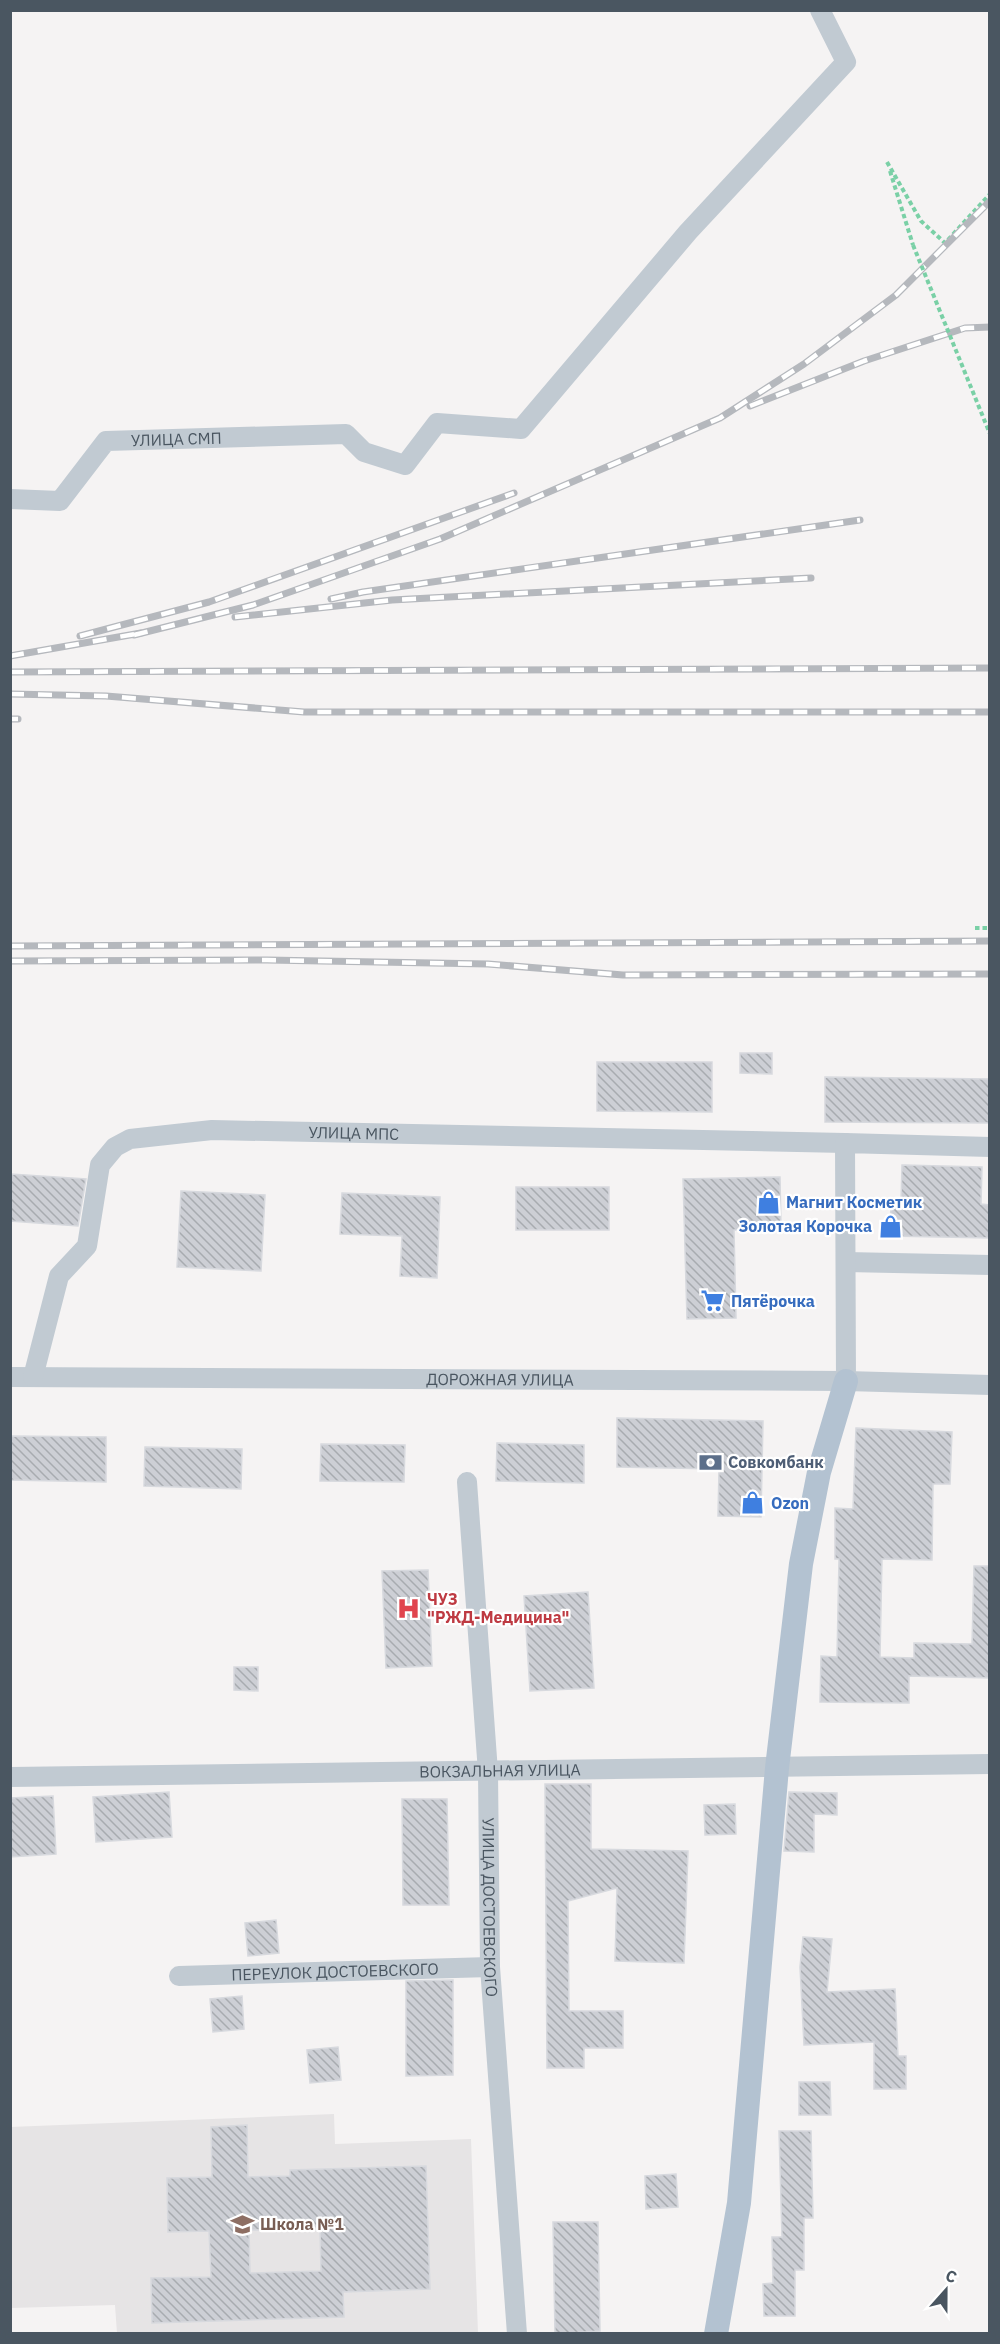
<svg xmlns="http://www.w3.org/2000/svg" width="1000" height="2344" font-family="'IBM Plex Sans',sans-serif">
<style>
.education{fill:#e6e4e5}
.building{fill:url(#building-back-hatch);stroke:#d7d9de;stroke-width:1.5;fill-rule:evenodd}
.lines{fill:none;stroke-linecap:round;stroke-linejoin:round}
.path{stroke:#7ad0a6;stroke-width:4;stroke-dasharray:4.5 3;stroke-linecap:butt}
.minor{stroke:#c1cad2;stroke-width:20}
.major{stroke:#b3c2d1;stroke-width:24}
.rail-casing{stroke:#b5b8bd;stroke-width:7}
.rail{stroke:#fff;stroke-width:4.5;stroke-dasharray:14;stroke-linecap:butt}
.path-bridge{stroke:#7ad0a6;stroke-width:4;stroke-dasharray:4.5 3;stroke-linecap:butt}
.labels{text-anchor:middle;stroke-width:4.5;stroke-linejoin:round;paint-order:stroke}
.street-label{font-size:16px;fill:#4a5661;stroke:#fff}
.shop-label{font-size:16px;font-weight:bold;fill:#366cbe;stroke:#fff;text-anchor:start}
.service-label{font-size:16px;font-weight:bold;fill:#4e5e75;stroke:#fff;text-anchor:start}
.health-label{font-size:16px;font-weight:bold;fill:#be3a42;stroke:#fff;text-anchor:start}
.education-label{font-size:16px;font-weight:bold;fill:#785e54;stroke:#fff;text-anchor:start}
</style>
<defs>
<pattern id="building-back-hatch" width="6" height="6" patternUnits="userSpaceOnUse" patternTransform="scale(1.5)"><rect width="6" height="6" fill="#cdcfd5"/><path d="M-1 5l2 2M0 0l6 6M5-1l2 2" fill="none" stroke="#a8abb0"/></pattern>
</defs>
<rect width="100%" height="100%" fill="#f5f3f3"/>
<path class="education" d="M334 2114 335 2144 471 2139 478 2333H117L115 2305 11 2308 10 2127Z"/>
<g class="building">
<path d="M740 1053H772V1074L740 1073Z"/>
<path d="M597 1062H712V1112L597 1111Z"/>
<path d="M825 1077 990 1079V1123L825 1122Z"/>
<path d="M902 1165 982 1167 981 1204 990 1205V1238L890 1236 891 1203H901Z"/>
<path d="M10 1174 86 1179 78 1226 10 1221Z"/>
<path d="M780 1177 781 1229 734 1230 736 1318 687 1319 683 1179Z"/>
<rect x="516" y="1187" width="93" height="43"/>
<path d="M181 1191 265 1195 261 1271 177 1267Z"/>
<path d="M342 1193 440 1197 437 1278 400 1276 402 1236 340 1234Z"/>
<path d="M617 1418 763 1421 761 1517 718 1516 719 1469 617 1467Z"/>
<path d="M856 1428 952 1432 950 1484H933L932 1560 882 1559 880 1657 914 1658V1643L972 1644 974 1566H990V1678L909 1676V1703L820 1702 821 1656 837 1657 839 1559H835V1508L853 1509Z"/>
<path d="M10 1436 106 1437V1482L10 1480Z"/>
<path d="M497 1443 584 1445V1483L496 1481Z"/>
<path d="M321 1444 405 1445 404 1482 320 1481Z"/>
<path d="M145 1447 242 1449 241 1489 144 1486Z"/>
<path d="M428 1570 432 1666 386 1668 382 1571Z"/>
<path d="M588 1592 594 1688 530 1691 524 1596Z"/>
<path d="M234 1667H258V1691L234 1690Z"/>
<path d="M545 1784H591V1849L688 1851 684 1963 615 1961 617 1888 568 1901 569 2011H623V2048H584V2068H547Z"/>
<path d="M169 1792 172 1837 96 1842 93 1797Z"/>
<path d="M789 1792 837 1793V1815L814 1814V1852L784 1851Z"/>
<path d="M53 1796 56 1854 10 1857V1798Z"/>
<path d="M402 1799H447L449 1905H403Z"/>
<path d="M735 1804 736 1834 705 1835 704 1805Z"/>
<path d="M276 1920 279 1953 248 1956 245 1923Z"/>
<path d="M803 1937 832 1939 827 1992 895 1989 898 2056H906V2089H874V2042L804 2045 800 1967Z"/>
<path d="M453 1980V2075L406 2076V1981Z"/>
<path d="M242 1996 244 2029 213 2032 210 1999Z"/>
<path d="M338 2047 341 2080 310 2083 307 2050Z"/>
<path d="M799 2082H830L831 2115H799Z"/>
<path d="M247 2125 248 2177 290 2176V2170L426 2166 430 2289 343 2292 344 2317 152 2323 151 2278 211 2277 209 2231 168 2232 167 2178 212 2177 211 2127ZM320 2229 321 2271 250 2273 249 2230Z"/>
<path d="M779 2131H811L813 2218H804V2270H795V2316H764L763 2284 773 2283 772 2237H782Z"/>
<path d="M676 2174 678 2207 646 2209 645 2176Z"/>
<path d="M553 2222H598L600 2331 555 2334Z"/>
</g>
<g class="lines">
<g class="path">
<path d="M887 162 921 221 945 243 990 194"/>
<path d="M890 171 913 245"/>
<path d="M975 928H990"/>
</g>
<g class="minor">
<path id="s1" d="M10 499 60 501 106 441 346 434 364 452 405 465 437 423 521 429 688 232 846 62 820 10"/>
<path d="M846 1262 990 1265"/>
<path id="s2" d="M10 1377 846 1381 990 1385"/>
<path id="s3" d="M33 1377 59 1276 87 1246 100 1165 115 1147 130 1139 212 1130 845 1143"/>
<path d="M846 1381 845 1143 990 1147"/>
<path id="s4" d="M467 1482 488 1772 490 1967 517 2334"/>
<path id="s5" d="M10 1777 990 1764"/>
<path id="s6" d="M179 1976 490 1967"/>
</g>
<path class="major" d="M716 2334 739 2203 777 1768 801 1564 819 1472 846 1381"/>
<defs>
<g id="rail">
<path d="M750 406 864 361 965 328 990 327"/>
<path d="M331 599 363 592 860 520"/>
<path d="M235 617 392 600 811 578"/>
<path d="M134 635 253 605 440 539 720 418 804 364 896 295 990 201"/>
<path d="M80 636 209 602 514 493"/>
<path d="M10 656 141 633"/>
<path d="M10 672 990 668"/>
<path d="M10 694 106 696 304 712H990"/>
<path d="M10 719H18"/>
<path d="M10 946 990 941"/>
<path d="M10 961 267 960 488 964 623 975 990 974"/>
</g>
</defs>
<use href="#rail" class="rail-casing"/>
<use href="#rail" class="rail"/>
<path class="path-bridge" d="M913 245 990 434"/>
</g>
<defs>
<symbol id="shop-bare" viewBox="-9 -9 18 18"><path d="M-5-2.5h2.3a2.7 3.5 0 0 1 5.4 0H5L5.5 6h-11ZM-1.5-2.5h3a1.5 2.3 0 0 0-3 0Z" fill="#3f7fe0" stroke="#fff" stroke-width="2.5" paint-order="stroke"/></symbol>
<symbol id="supermarket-bare" viewBox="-9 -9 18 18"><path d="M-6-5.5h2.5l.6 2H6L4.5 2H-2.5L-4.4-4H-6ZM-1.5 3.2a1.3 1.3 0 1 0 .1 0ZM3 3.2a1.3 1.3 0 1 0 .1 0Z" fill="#3f7fe0" stroke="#fff" stroke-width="2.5" paint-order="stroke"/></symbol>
<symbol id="bank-bare" viewBox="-9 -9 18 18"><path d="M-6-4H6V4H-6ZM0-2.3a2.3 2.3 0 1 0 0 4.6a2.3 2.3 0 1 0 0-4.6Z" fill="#5c6f8a" stroke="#fff" stroke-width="2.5" paint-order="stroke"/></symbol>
<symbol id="hospital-bare" viewBox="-9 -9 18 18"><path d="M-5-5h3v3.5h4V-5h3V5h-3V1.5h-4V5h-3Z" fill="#e0444e" stroke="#fff" stroke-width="2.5" paint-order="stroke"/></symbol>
<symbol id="school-bare" viewBox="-9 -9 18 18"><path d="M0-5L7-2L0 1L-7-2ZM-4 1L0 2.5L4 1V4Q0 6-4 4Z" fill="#8d6e63" stroke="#fff" stroke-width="2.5" paint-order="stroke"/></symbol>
</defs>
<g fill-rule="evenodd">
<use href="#shop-bare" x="752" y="1186" width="33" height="33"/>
<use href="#shop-bare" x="874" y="1210" width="33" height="33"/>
<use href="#supermarket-bare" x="696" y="1284" width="33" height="33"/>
<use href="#bank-bare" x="694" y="1446" width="33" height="33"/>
<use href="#shop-bare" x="736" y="1486" width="33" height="33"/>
<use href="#hospital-bare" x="392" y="1592" width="33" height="33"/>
<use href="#school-bare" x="226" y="2208" width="33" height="33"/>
</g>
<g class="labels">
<g class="street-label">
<text dy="6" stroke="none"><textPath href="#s1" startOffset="196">УЛИЦА СМП</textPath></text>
<text dy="6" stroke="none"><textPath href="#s3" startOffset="492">УЛИЦА МПС</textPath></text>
<text dy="6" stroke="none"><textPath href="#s2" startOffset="490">ДОРОЖНАЯ УЛИЦА</textPath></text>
<text dy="6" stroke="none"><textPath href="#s5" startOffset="490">ВОКЗАЛЬНАЯ УЛИЦА</textPath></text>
<text dy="6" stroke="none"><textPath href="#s4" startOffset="426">УЛИЦА ДОСТОЕВСКОГО</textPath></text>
<text dy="6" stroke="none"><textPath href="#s6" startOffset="156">ПЕРЕУЛОК ДОСТОЕВСКОГО</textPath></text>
</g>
<g class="shop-label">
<text x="786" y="1208">Магнит Косметик</text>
<text x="872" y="1232" text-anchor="end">Золотая Корочка</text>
<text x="731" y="1307">Пятёрочка</text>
<text x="771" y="1509">Ozon</text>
</g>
<g class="service-label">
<text x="728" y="1468">Совкомбанк</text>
</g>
<g class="health-label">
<text x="427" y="1605">ЧУЗ<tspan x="427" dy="18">"РЖД-Медицина"</tspan></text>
</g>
<g class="education-label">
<text x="260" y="2230">Школа №1</text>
</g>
</g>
<rect width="1000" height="2344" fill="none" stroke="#4a5661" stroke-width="24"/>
<g transform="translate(946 2290) rotate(21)" stroke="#ffffff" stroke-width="4.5" paint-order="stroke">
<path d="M0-4.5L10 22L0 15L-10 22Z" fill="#4a5661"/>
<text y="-9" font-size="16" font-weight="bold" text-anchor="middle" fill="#4a5661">С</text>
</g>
</svg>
